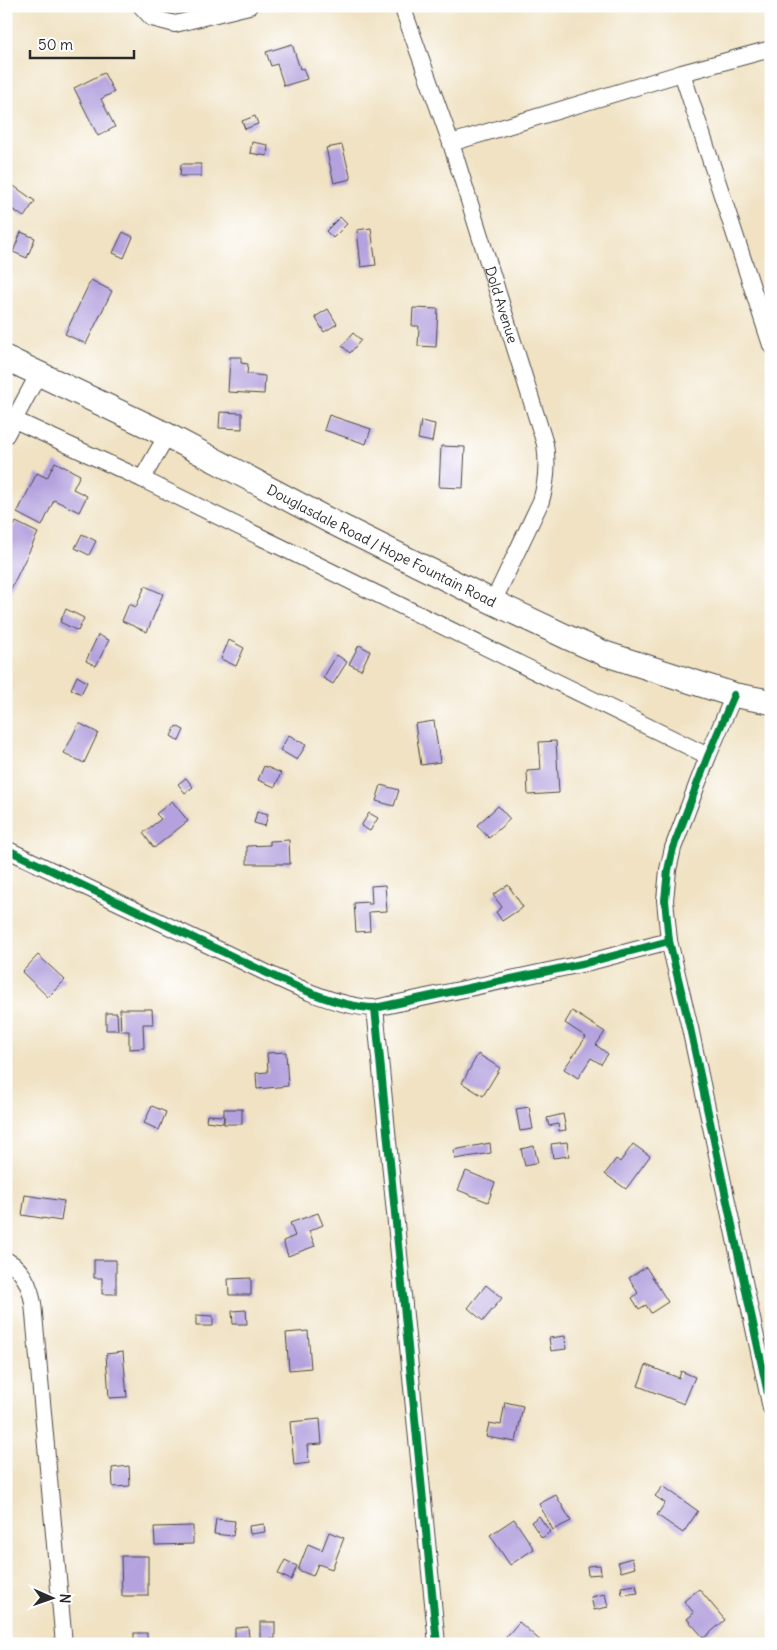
<svg xmlns="http://www.w3.org/2000/svg" width="777" height="1650" font-family="Delius,sans-serif">
<style>
.building{fill:#b4a2de}
.lines{fill:none;stroke-linecap:round;stroke-linejoin:round}
.street-casing{stroke:#494642;stroke-width:18}
.secondary-casing{stroke:#494642;stroke-width:26}
.street{stroke:#fff;stroke-width:16}
.secondary{stroke:#fff;stroke-width:24}
.cycleway-casing{stroke:#fff;stroke-width:11}
.cycleway{stroke:#00873e;stroke-width:8}
.labels{text-anchor:middle;stroke-width:5;stroke-linejoin:round;paint-order:stroke}
.street-label{font-size:14px;fill:#2b2b2b;stroke:#fff}
</style>
<rect width="100%" height="100%" fill="#fff"/>
<filter id="ink" filterUnits="userSpaceOnUse"><feTurbulence type="fractalNoise" baseFrequency=".02" numOctaves="2"/><feDisplacementMap in="SourceGraphic" scale="10" xChannelSelector="R" yChannelSelector="G"/><feConvolveMatrix kernelMatrix="1 2 1 2 8 2 1 2 1" color-interpolation-filters="sRGB"/></filter>
<filter id="wash" filterUnits="userSpaceOnUse"><feTurbulence type="fractalNoise" baseFrequency=".0096" numOctaves="4" result="noise"/><feDisplacementMap in="SourceGraphic" scale="20" xChannelSelector="R" yChannelSelector="G"/><feGaussianBlur stdDeviation="1.12" result="paint"/><feColorMatrix in="noise" values="0 0 0 0 0 0 0 0 0 0 0 0 0 0 0 0 0 1.4 0 .05"/><feComposite in="paint" operator="in"/></filter>
<g filter="url(#wash)">
<rect width="100%" height="100%" fill="#f0e2c3"/>
<g id="blocks">
<g class="building">
<path d="M292 44 300 69 303 68 307 79 284 86 277 64 271 66 266 52Z"/>
<path d="M104 73 114 92 101 99 115 127 98 136 74 88Z"/>
<path d="M255 116 258 124 245 129 242 121Z"/>
<path d="M252 142 268 145 267 156 250 153Z"/>
<path d="M342 145 351 179 334 183 326 148Z"/>
<path d="M181 164H201V176H180Z"/>
<path d="M11 184 35 201 24 217 6 205V191Z"/>
<path d="M340 217 347 224 333 238 326 231Z"/>
<path d="M371 228 376 265 361 267 357 230Z"/>
<path d="M21 232 35 238 27 258 13 252Z"/>
<path d="M123 232 133 237 124 258 113 253Z"/>
<path d="M91 280 112 291 86 344 65 334Z"/>
<path d="M413 308 438 309 436 347 418 346 419 326H412Z"/>
<path d="M328 309 337 324 324 332 315 317Z"/>
<path d="M353 333 361 340 350 353 342 346Z"/>
<path d="M230 357H241V363L248 364 247 374 265 376 264 394 228 392Z"/>
<path d="M220 412 242 413V429L219 428Z"/>
<path d="M329 415 371 429 366 444 324 430Z"/>
<path d="M421 421 435 424 432 442 418 439Z"/>
<path d="M441 446 465 447 463 488 439 487Z"/>
<path d="M55 462 80 475 73 489 87 496 79 512 54 500 42 526 17 513 37 473 47 478Z"/>
<path d="M16 522 38 533 8 595 6 594V542Z"/>
<path d="M82 534 96 541 89 555 75 548Z"/>
<path d="M145 586 163 594 147 632 122 621 129 604 136 607Z"/>
<path d="M66 609 84 618 78 631 60 622Z"/>
<path d="M98 635 109 640 96 666 86 661Z"/>
<path d="M229 640 244 648 236 666 221 659Z"/>
<path d="M359 645 370 651 361 670 349 664Z"/>
<path d="M337 655 347 662 333 684 323 678Z"/>
<path d="M77 676 87 682 81 694 71 689Z"/>
<path d="M434 721 440 762 421 765 415 724Z"/>
<path d="M79 723 98 733 84 763 64 753Z"/>
<path d="M176 726 184 730 179 741 171 736Z"/>
<path d="M289 735 306 745 297 760 280 750Z"/>
<path d="M556 741 559 793 528 795 527 771 541 770 539 742Z"/>
<path d="M264 766 281 773 275 787 258 780Z"/>
<path d="M186 778 193 787 185 793 178 784Z"/>
<path d="M381 785 399 790 394 806 376 801Z"/>
<path d="M172 801 188 821 154 848 143 833 161 819 156 814Z"/>
<path d="M498 806 510 819 489 838 477 825Z"/>
<path d="M257 811 268 814 265 826 254 823Z"/>
<path d="M369 813 378 818 370 831 361 826Z"/>
<path d="M289 840 290 864H247V846L270 845V841Z"/>
<path d="M385 885 387 911 369 912 370 931 356 932 354 903 368 902V904H372L371 886Z"/>
<path d="M508 885 523 907 502 921 496 912 502 907 493 895Z"/>
<path d="M38 955 65 980 48 997 22 972Z"/>
<path d="M120 1009H152L153 1024H143L144 1048 129 1049V1031H121Z"/>
<path d="M572 1011 605 1032 596 1045 608 1054 601 1064 591 1058 578 1078 564 1069 586 1037 565 1023Z"/>
<path d="M106 1013H117L118 1030H106Z"/>
<path d="M286 1052 288 1086 257 1089 256 1073 268 1072 267 1053Z"/>
<path d="M478 1054 500 1068 483 1096 462 1083Z"/>
<path d="M152 1106 166 1112 159 1130 144 1123Z"/>
<path d="M529 1107 533 1129 520 1131 516 1109Z"/>
<rect x="224" y="1109" width="18" height="15"/>
<path d="M563 1114 566 1130 559 1131 558 1124 549 1126 547 1118Z"/>
<path d="M207 1115 224 1116 223 1123 206 1121Z"/>
<path d="M567 1142 569 1156 553 1158 551 1144Z"/>
<path d="M490 1143 491 1153 455 1159 454 1150Z"/>
<path d="M633 1144 650 1156 626 1189 605 1174 616 1159 620 1162Z"/>
<path d="M534 1146 538 1163 525 1166 521 1149Z"/>
<path d="M466 1171 495 1183 488 1202 458 1190Z"/>
<path d="M25 1195 64 1201 61 1221 22 1215Z"/>
<path d="M318 1213 323 1225 309 1231 315 1246 288 1256 283 1241 295 1236 290 1223Z"/>
<path d="M94 1260H116V1294H102V1278H94Z"/>
<path d="M646 1267 668 1302 651 1313 646 1305 639 1309 632 1298 638 1293 629 1278Z"/>
<path d="M251 1278V1295H229L228 1279Z"/>
<path d="M486 1285 502 1298 483 1321 468 1308Z"/>
<path d="M246 1310 247 1324H233L232 1311Z"/>
<path d="M196 1315 213 1316V1326H196Z"/>
<path d="M308 1331 311 1368 289 1370 286 1333Z"/>
<path d="M565 1336 566 1349 551 1351 549 1338Z"/>
<path d="M123 1352 127 1397 109 1398 106 1354Z"/>
<path d="M646 1365 679 1378 681 1371 695 1377 684 1404 638 1386Z"/>
<path d="M505 1402 523 1406 516 1442 486 1437 489 1423 501 1425Z"/>
<path d="M320 1419 322 1444 307 1445 309 1463 294 1465 290 1422Z"/>
<path d="M129 1466 130 1486 113 1487 112 1468Z"/>
<path d="M663 1486 698 1511 683 1533 657 1515 665 1503 655 1496Z"/>
<path d="M556 1495 571 1521 553 1530 539 1504Z"/>
<path d="M539 1516 550 1532 542 1538 531 1522Z"/>
<path d="M216 1519 235 1521 233 1536 214 1534Z"/>
<path d="M514 1519 534 1549 510 1565 490 1535Z"/>
<path d="M264 1524 265 1532 250 1534 249 1526Z"/>
<path d="M193 1526V1544L155 1545 154 1527Z"/>
<path d="M329 1532 344 1538 332 1569 318 1564 313 1576 298 1570 308 1544 322 1550Z"/>
<path d="M121 1556H148V1596H122Z"/>
<path d="M632 1558 635 1568 621 1572 618 1562Z"/>
<path d="M285 1560 297 1566 291 1580 278 1574Z"/>
<path d="M600 1565 601 1574 588 1575 587 1566Z"/>
<path d="M636 1585 638 1593 622 1595 621 1587Z"/>
<path d="M699 1589 725 1620 704 1638 687 1619 694 1613 684 1601Z"/>
<path d="M605 1594 608 1607 594 1610 591 1597Z"/>
<rect x="260" y="1622" width="15" height="17"/>
<path d="M519 1622 544 1644 502 1642Z"/>
<path d="M248 1627 249 1638 235 1639V1628Z"/>
<rect x="134" y="1633" width="13" height="10"/>
</g>
</g>
</g>
<g filter="url(#ink)">
<use href="#blocks" fill-opacity="0" stroke="#494642" stroke-width="1"/>
<g class="lines">
<defs>
<g id="street">
<path d="M141 6 152 18 175 24 249 6"/>
<path id="s1" d="M402 6 451 143 545 444C548 464 547 481 541 501L493 602"/>
<path d="M682 73 771 345"/>
<path d="M451 143 682 73 771 49"/>
<path d="M6 416 142 479 167 435"/>
<path d="M6 435 39 373"/>
<path d="M142 479 708 756"/>
<path d="M734 695 708 756 673 848 668 870 665 900 669 941 690 1028 771 1408"/>
<path d="M6 849C77 883 148 916 219 950 265 971 326 1007 375 1008L586 963 669 941"/>
<path d="M375 1008 437 1644"/>
<path d="M6 1260C23 1269 30 1285 33 1303L64 1644"/>
</g>
<g id="secondary">
<path id="s2" d="M6 358 167 435 330 521 493 602 569 638 606 654 734 695 771 702"/>
</g>
</defs>
<use href="#street" class="street-casing"/>
<use href="#secondary" class="secondary-casing"/>
<use href="#street" class="street"/>
<use href="#secondary" class="secondary"/>
<defs>
<g id="cycleway">
<path d="M734 695 708 756 673 848 668 870 665 900 669 941 690 1028 771 1408"/>
<path d="M6 849C77 883 148 916 219 950 265 971 326 1007 375 1008L586 963 669 941"/>
<path d="M375 1008 437 1644"/>
</g>
</defs>
<use href="#cycleway" class="cycleway-casing"/>
<use href="#cycleway" class="cycleway"/>
</g>
</g>
<g class="labels">
<g class="street-label">
<text dy="5" stroke="none"><textPath href="#s1" startOffset="315">Dold Avenue</textPath></text>
<text dy="5" stroke="none"><textPath href="#s2" startOffset="420">Douglasdale Road / Hope Fountain Road</textPath></text>
</g>
</g>
<rect width="777" height="1650" fill="none" stroke="#fff" stroke-width="25"/>
<g transform="translate(52 1598) rotate(92)" stroke="#ffffff" stroke-width="4" paint-order="stroke">
<path d="M0-4L9 19L0 12L-9 19Z" fill="#2b2b2b"/>
<text y="-8" font-size="14" font-weight="bold" text-anchor="middle" fill="#2b2b2b">N</text>
</g>
<path d="M30 50v8h104v-8" fill="none" stroke="#2b2b2b" stroke-width="2.5"/>
<text x="38" y="50" font-size="15" fill="#2b2b2b" stroke="#ffffff" stroke-width="4" paint-order="stroke">50 m</text>
</svg>
